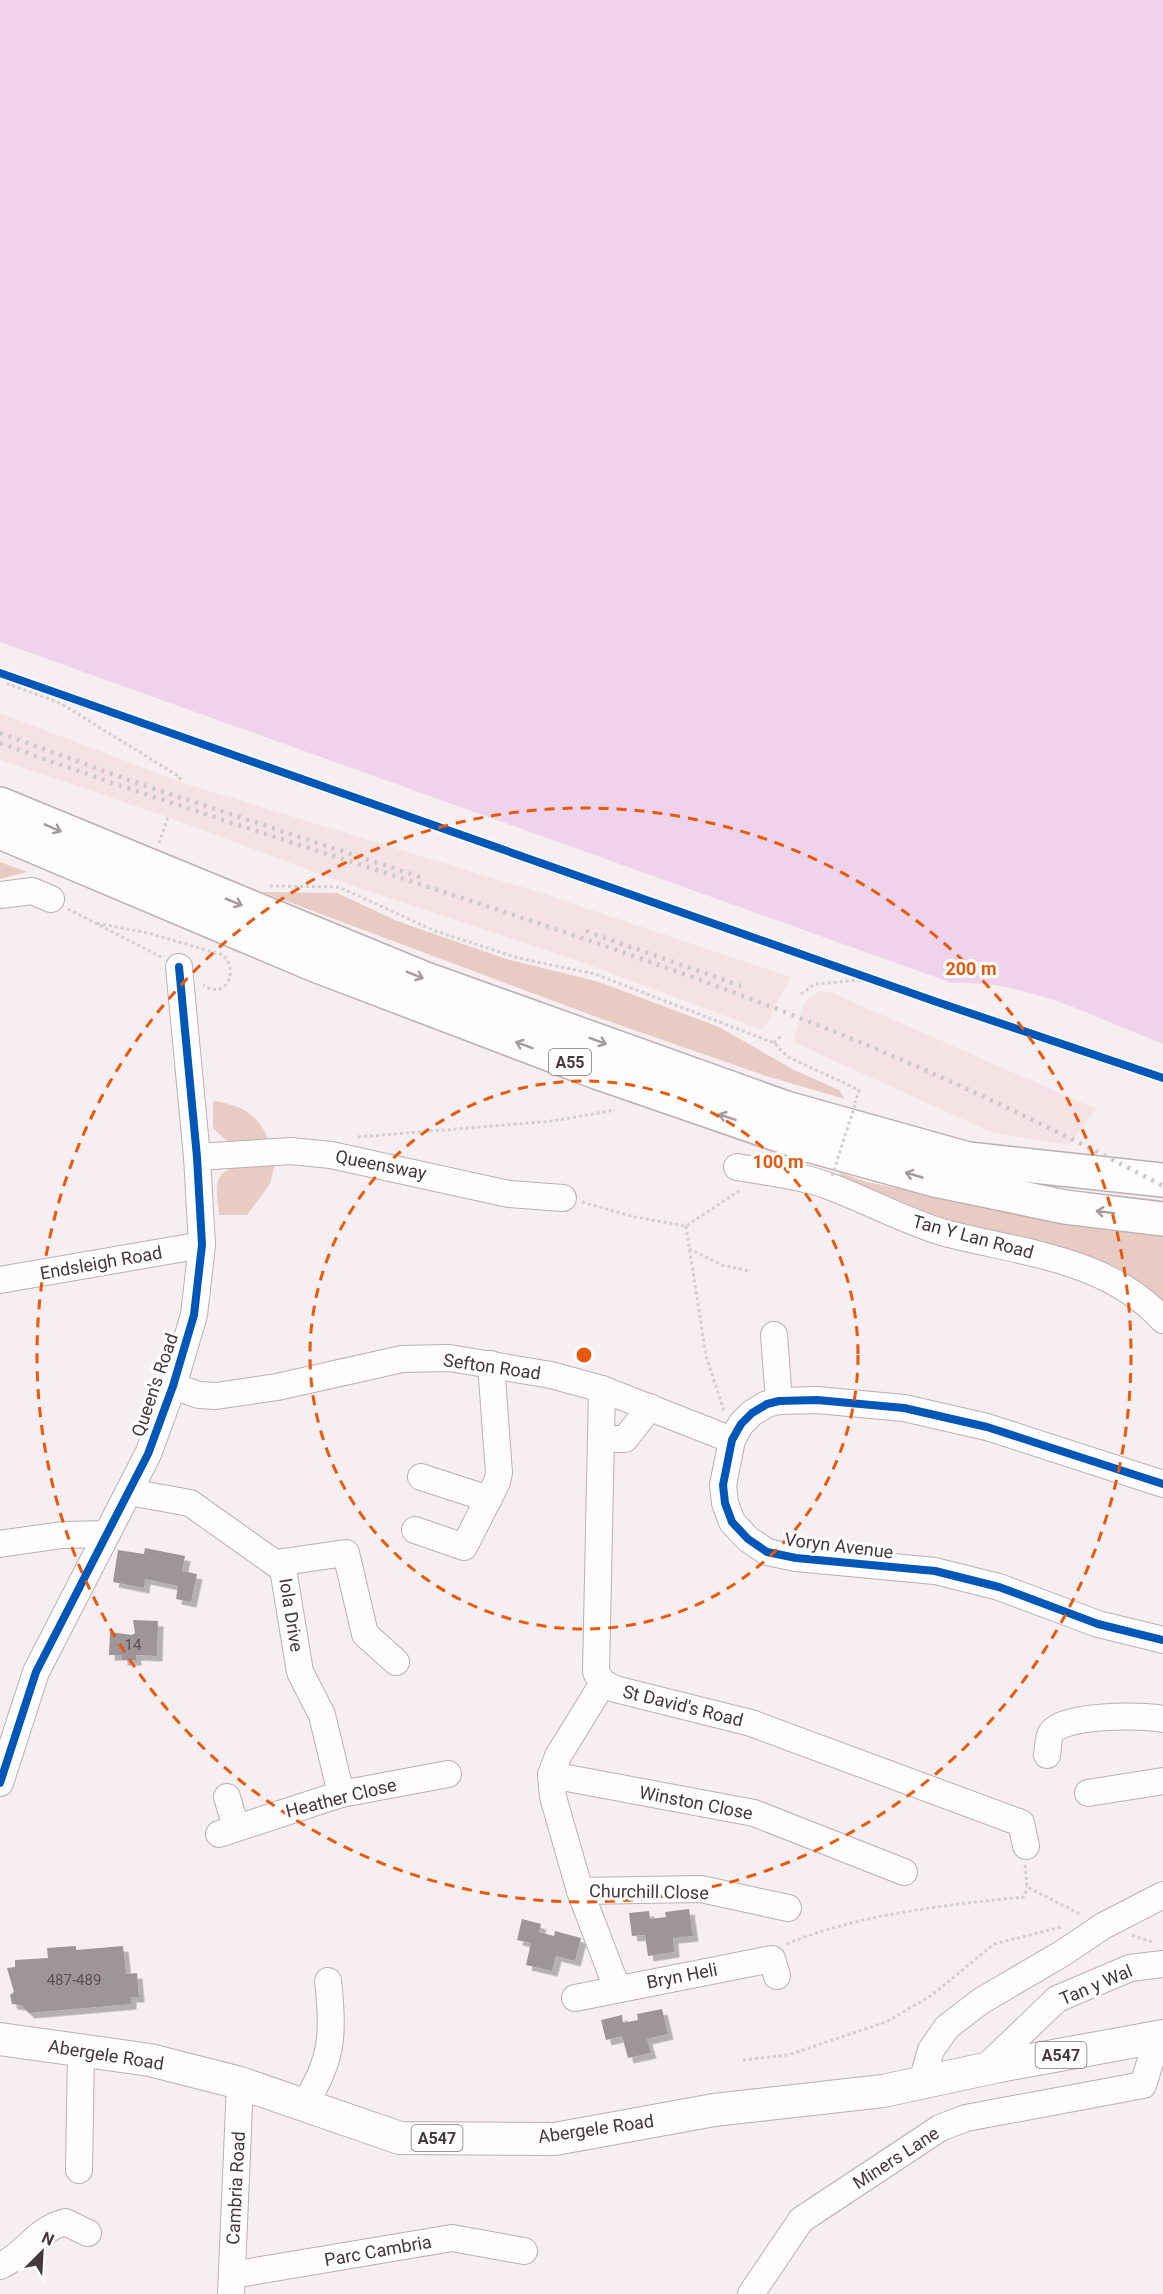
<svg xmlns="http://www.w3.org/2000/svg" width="1163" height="2294" font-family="Roboto,sans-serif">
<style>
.built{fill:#f4e2e5}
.green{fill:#e8ccc3}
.forest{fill:#e8cbc3}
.water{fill:#eed3ea}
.building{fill:#9e9599;filter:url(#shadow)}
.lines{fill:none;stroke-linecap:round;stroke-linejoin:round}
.minor-casing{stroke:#bab0b2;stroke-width:28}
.major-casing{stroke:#bab0b2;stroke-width:34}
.highway-casing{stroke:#bab0b2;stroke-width:36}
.path{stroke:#d3cfcf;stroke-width:3;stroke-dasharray:3 3;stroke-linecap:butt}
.minor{stroke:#fefcfd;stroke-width:26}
.major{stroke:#fefcfd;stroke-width:32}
.highway{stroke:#fefcfd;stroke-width:33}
.rail{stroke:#ccc9c9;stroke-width:4.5;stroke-dasharray:3 6;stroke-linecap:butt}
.path-bridge{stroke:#d3cfcf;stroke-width:3;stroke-dasharray:3 3;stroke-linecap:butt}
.cycleway-casing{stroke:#fff;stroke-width:11}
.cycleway{stroke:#0057b8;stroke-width:8}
.oneway{stroke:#a29a9c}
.ring{fill:none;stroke:#e8590c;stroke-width:3;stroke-dasharray:10 8}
.labels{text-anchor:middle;stroke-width:6;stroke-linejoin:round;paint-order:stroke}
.number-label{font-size:15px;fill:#5c4e52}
.shield{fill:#fff;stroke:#7e7375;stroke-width:1.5}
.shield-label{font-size:16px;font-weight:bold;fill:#46373a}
.street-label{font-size:18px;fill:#46373a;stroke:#fff}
.centre{fill:#e8590c;stroke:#fff;stroke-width:3}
.ring-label{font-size:18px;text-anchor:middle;font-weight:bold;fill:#e8590c;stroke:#fff;stroke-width:6;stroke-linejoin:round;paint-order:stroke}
</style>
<defs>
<filter id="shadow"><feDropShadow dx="5.5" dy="5.5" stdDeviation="0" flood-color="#0004"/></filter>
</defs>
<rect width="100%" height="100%" fill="#f6eef0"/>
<g class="built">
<path d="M0 713 180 782 538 892 791 977 763 1030 581 962 344 883 168 817 0 760Z"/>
<path d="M818 992H830L1096 1109 1069 1145 993 1133 793 1042 804 1003Z"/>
</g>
<g class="green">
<path d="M0 862 27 872 0 879Z"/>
<path d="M262 892 337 893 397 921 506 959 599 982 719 1027 794 1070 839 1090 845 1099 766 1076 594 1016Z"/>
<path d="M213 1101C242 1105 258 1114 269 1141L229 1143 213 1128Z"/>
<path d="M275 1164 270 1184 247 1215H219C219 1206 215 1190 218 1181 226 1161 257 1165 275 1164Z"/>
</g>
<path class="forest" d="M839 1172 867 1182 1039 1217 1163 1231V1304C1110 1244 1037 1246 967 1226 924 1214 883 1197 842 1179Z"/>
<path class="water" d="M0 0H1163V1044C1096 1018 1025 979 952 983L0 642Z"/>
<g class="building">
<path d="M145 1548 185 1556 182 1571 197 1574 191 1602 176 1599 178 1586 145 1579 144 1588 113 1582 118 1550 144 1554Z"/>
<path d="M133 1620 158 1621 157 1656 136 1655V1660H122V1655H109L110 1632 132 1635 135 1633Z"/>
<path d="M689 1909 693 1936 673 1938 674 1952 648 1956 645 1935 632 1936 629 1913 649 1911 650 1919 666 1917 665 1912Z"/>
<path d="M522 1919 541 1924 539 1932 554 1936 555 1931 581 1938 575 1961 556 1956 552 1971 526 1965 531 1943 517 1940Z"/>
<path d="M76 1946V1950L123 1946 126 1974 137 1973 139 1997H131V2004L29 2013 21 2005 12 2004 10 1995 14 1992 7 1968 15 1967V1960L48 1958 47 1948Z"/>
<path d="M662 2009 668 2034 647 2039 651 2053 628 2058 622 2036 606 2040 601 2020 622 2015 623 2023 638 2020 637 2014Z"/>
</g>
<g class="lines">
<defs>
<g id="minor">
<path d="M0 895 32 891 51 899"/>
<path d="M197 1157 291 1151 331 1155 509 1194 563 1198"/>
<path d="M737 1167C765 1172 799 1175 826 1185 867 1200 904 1221 945 1233 1021 1253 1107 1258 1163 1320"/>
<path d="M0 1280 202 1245"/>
<path d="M774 1335 779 1401"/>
<path d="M173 1386 199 1395 216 1396 277 1387 402 1359 449 1358 551 1375 602 1389 732 1440"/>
<path d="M602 1389 596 1672 603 1683 615 1689 751 1723 1021 1823 1026 1846"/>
<path d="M601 1439H625L650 1407"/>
<path d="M421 1477 489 1499"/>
<path d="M1163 1484 987 1427 904 1408 817 1400 779 1401 767 1404 752 1413 741 1424 732 1440 723 1485 725 1503 732 1522 748 1539 767 1552 796 1558 935 1571 999 1587 1098 1624 1163 1640"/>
<path d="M129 1492 190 1503 283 1569 300 1672 322 1715 341 1794"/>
<path d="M415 1530 464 1547 497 1482 499 1473 491 1364"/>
<path d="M0 1544 62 1535 107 1534"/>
<path d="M276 1563 346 1553 365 1634 396 1662"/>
<path d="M603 1683 558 1756 551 1775 553 1797 580 1891 617 1988"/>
<path d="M1047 1755C1048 1749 1048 1738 1051 1733 1062 1714 1143 1715 1163 1719"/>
<path d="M551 1775 754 1813 904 1872"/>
<path d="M0 1783 36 1672 148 1454 173 1386 194 1315 202 1245 197 1157 179 967"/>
<path d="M1088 1793 1163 1781"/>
<path d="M227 1797 236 1828"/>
<path d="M219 1834 341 1794 448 1774"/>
<path d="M580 1891 701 1889 788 1908"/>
<path d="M575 1998 772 1959 777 1976"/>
<path d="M984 2069 1057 1999 1130 1968 1163 1964"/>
<path d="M921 2085 931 2050 947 2027 981 2001 1063 1953 1103 1926 1163 1895"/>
<path d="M304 2105C333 2060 334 2033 328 1981"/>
<path d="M79 2170 81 2051"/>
<path d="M0 2266C25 2255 37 2229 65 2222L88 2233"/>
<path d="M232 2275 452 2238 524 2251"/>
<path d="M231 2294 240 2083"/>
<path d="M751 2294 801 2220 940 2128 966 2118 1143 2085 1158 2037"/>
</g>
<path id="major" d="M0 2039 150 2060 240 2083 400 2138 555 2139 714 2110 883 2091 999 2066 1163 2036"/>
<g id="highway">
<path d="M0 804 423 978 786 1108 968 1159 1163 1180"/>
<path d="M0 832 315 965 599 1073 808 1145 935 1180 1065 1207 1163 1219"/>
</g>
</defs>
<use href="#minor" class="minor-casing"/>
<use href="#major" class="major-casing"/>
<use href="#highway" class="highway-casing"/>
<g class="path">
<path d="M11 677 8 684 60 703 180 777V782"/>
<path d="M159 843 168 817"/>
<path d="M270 886 339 887 435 931 518 958 595 974 774 1043 788 1057 859 1090 855 1103"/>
<path d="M68 909 161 957"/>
<path d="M97 923 152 934 223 955C240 971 225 1001 203 985"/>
<path d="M801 994 815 984 873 979"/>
<path d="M774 1043 782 1035"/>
<path d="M358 1137 553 1121 615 1110"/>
<path d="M582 1202 635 1217 686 1226 742 1189"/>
<path d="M686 1226 706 1356 724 1411"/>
<path d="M689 1249 722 1265 749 1271"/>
<path d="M1025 1865 1027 1887 1082 1915"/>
<path d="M1132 1935 1155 1943"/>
<path d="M787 1944C854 1915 951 1904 1024 1897L1027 1887"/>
<path d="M743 2060 788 2055 886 2022 932 1995 994 1944 1061 1927"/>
</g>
<use href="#minor" class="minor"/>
<use href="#major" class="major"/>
<use href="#highway" class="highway"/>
<g class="rail">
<path d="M0 733 134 782 423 878"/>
<path d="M0 743C265 840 537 914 800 1018 925 1067 1044 1123 1163 1186"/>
<path d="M586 931 741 986"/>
</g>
<path class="path-bridge" d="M832 1176 855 1105"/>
<defs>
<g id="cycleway">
<path d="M0 673 934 1001 1163 1078"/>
<path d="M1163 1484 987 1427 904 1408 817 1400 779 1401 767 1404 752 1413 741 1424 732 1440 723 1485 725 1503 732 1522 748 1539 767 1552 796 1558 935 1571 999 1587 1098 1624 1163 1640"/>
<path d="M0 1783 36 1672 148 1454 173 1386 194 1315 202 1245 197 1157 179 967"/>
</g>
</defs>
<use href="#cycleway" class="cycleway-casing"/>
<use href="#cycleway" class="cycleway"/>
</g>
<defs><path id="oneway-shaft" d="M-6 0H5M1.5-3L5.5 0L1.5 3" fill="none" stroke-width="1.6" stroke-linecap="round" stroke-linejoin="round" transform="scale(1.5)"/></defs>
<g class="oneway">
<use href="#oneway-shaft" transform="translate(53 828) rotate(24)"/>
<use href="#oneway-shaft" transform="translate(234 902) rotate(22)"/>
<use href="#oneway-shaft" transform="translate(415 975) rotate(22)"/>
<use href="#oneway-shaft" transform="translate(598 1041) rotate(20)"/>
<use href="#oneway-shaft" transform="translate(524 1045) rotate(-159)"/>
<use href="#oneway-shaft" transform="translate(727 1117) rotate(-161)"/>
<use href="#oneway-shaft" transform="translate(914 1175) rotate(-164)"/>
<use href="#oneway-shaft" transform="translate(1105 1212) rotate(-173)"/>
</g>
<g class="ring">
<circle cx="584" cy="1355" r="274"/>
<circle cx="584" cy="1355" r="547"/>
</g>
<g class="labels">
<g class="number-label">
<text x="133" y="1650">14</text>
<text x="74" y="1985">487-489</text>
</g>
<g class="shield">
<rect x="549" y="1049" width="42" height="26" rx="4.5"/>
<rect x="1035.5" y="2042" width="51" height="26" rx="4.5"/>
<rect x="411.5" y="2125" width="51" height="26" rx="4.5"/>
</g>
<g class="shield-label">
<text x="570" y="1068">A55</text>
<text x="1061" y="2061">A547</text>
<text x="437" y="2144">A547</text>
</g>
<g class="street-label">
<text transform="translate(381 1165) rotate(11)" y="6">Queensway</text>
<text transform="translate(973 1237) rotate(15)" y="6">Tan Y Lan Road</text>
<text transform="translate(101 1263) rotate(-10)" y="6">Endsleigh Road</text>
<text transform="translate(492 1367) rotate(8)" y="6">Sefton Road</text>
<text transform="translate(155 1385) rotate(-71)" y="6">Queen's Road</text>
<text transform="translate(839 1546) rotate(7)" y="6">Voryn Avenue</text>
<text transform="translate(291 1615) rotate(81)" y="6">Iola Drive</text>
<text transform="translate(683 1706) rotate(14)" y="6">St David's Road</text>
<text transform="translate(341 1798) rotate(-14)" y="6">Heather Close</text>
<text transform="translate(696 1803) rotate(11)" y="6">Winston Close</text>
<text transform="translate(649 1892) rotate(1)" y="6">Churchill Close</text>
<text transform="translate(682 1976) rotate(-11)" y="6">Bryn Heli</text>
<text transform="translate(1096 1985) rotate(-23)" y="6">Tan y Wal</text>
<text transform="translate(106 2055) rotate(9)" y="6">Abergele Road</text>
<text transform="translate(596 2129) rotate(-8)" y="6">Abergele Road</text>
<text transform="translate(896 2158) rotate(-33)" y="6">Miners Lane</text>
<text transform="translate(236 2188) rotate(-87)" y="6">Cambria Road</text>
<text transform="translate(378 2251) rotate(-10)" y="6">Parc Cambria</text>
</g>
</g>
<circle cx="584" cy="1355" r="9" class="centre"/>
<g class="ring-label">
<text x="971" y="975">200 m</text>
<text x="778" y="1168">100 m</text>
</g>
<g transform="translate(42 2252) rotate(24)" stroke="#ffffff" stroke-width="4.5" paint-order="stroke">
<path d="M0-4.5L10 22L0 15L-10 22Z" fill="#46373a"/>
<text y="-9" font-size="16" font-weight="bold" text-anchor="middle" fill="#46373a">N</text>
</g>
</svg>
